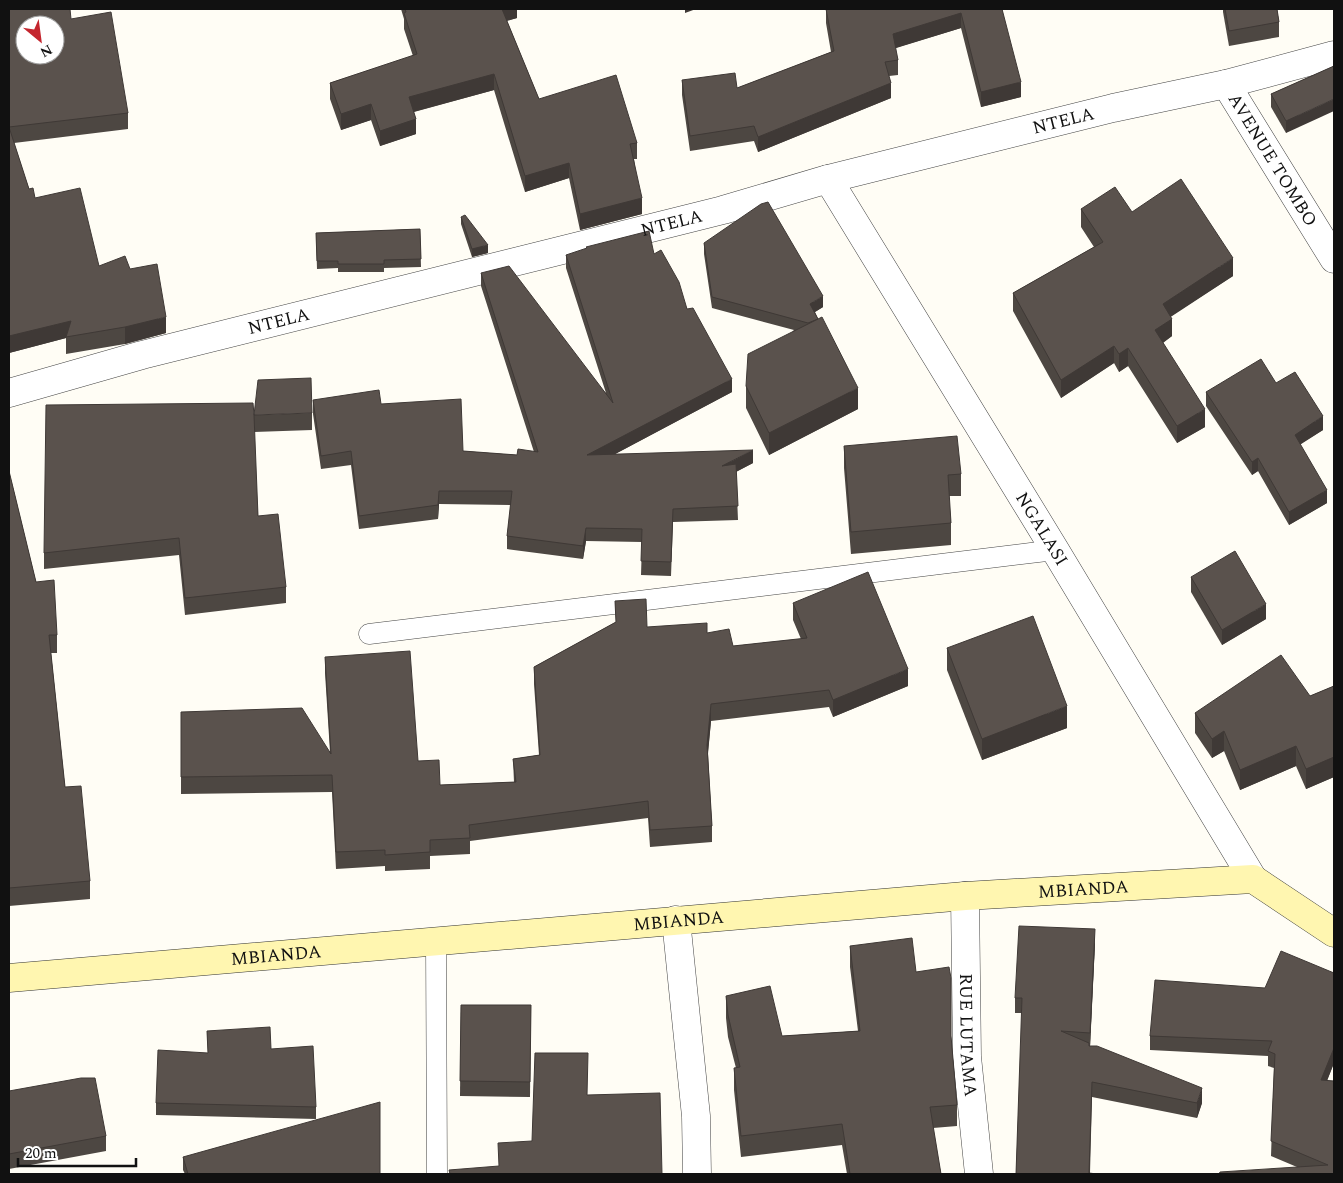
<svg xmlns="http://www.w3.org/2000/svg" width="1343" height="1183" font-family="Spectral,serif">
<style>
.lines{fill:none;stroke-linecap:round;stroke-linejoin:round}
.lane-casing{stroke:#444;stroke-width:21}
.street-casing{stroke:#444;stroke-width:29}
.secondary-casing{stroke:#333;stroke-width:29}
.lane{stroke:#fff;stroke-width:20}
.street{stroke:#fff;stroke-width:28}
.secondary{stroke:#fff6b0;stroke-width:28}
.wall{fill:#4d4742}
.shaded-wall{fill:#3f3936}
.building{fill:#5a524d;stroke:#3f3936;fill-rule:evenodd}
.labels{text-anchor:middle;stroke-width:5;stroke-linejoin:round;paint-order:stroke}
.street-label{font-size:18px;fill:#111;stroke:#fff}
</style>
<rect width="100%" height="100%" fill="#fffdf5"/>
<g class="lines">
<defs>
<g id="lane">
<path d="M369 634 1055 550"/>
<path d="M436 941 437 1174"/>
</g>
<g id="street">
<path id="s1" d="M1226 84 1334 259"/>
<path id="s2" d="M828 179 1055 550 1253 879"/>
<path id="s3" d="M9 393 142 355 723 210 828 179 1113 108 1226 84 1334 55"/>
<path id="s4" d="M965 896 967 1057 979 1174"/>
<path d="M676 920 696 1116 697 1174"/>
</g>
<g id="secondary">
<path id="s5" d="M9 978 965 896 1253 879 1334 933"/>
</g>
</defs>
<use href="#lane" class="lane-casing"/>
<use href="#street" class="street-casing"/>
<use href="#secondary" class="secondary-casing"/>
<use href="#lane" class="lane"/>
<use href="#street" class="street"/>
<use href="#secondary" class="secondary"/>
</g>
<g class="wall">
<path d="M9 9 71 19 128 113V129L14 143 29 189 35 198 99 266 130 269 166 333 125 344 66 354V338L9 353Z"/>
<path d="M401 9H517V18L507 21 539 99 637 143V159H634L642 214 580 230 569 178 525 192 494 90 414 112 416 134 380 146 371 120 341 130 330 99V83L413 56 404 29V19Z"/>
<path d="M826 9H1002L1021 97 981 107 961 28 895 48 898 60V75L889 76 891 98 758 152 754 141 690 151 682 95V80L737 88 831 52 826 23Z"/>
<path d="M1223 9H1277L1279 22V37L1229 46 1223 12Z"/>
<path d="M1334 66 1286 133 1271 107V94Z"/>
<path d="M1081 209 1132 212 1233 276 1171 316 1172 336 1163 343 1205 427 1177 443 1128 366 1119 372 1114 363 1061 398 1013 311V293L1094 247 1081 227Z"/>
<path d="M461 217 488 253 472 257 461 224Z"/>
<path d="M420 229 421 267 384 268V272H338V268L317 269 316 233Z"/>
<path d="M704 243 823 307 815 312 858 409 769 455 746 408V386L794 330 712 308 704 254Z"/>
<path d="M654 254 687 309 732 392 615 454 753 463 736 472 738 520 673 522 671 576 641 575 642 542 586 541 583 559 507 549V536L511 505 439 504 438 519 359 529 351 465 321 469 313 414V400L381 404 463 451 517 455 534 452 481 286V273L606 393 566 268V255Z"/>
<path d="M1276 383 1323 430 1300 444 1327 503 1289 525 1258 471 1252 475 1206 406V392Z"/>
<path d="M312 413V430L254 432 258 516 286 587V603L185 615 179 555 44 569V553L254 415Z"/>
<path d="M844 446 961 474V496H949L951 523V545L851 554 844 468Z"/>
<path d="M9 471 36 582 57 635V653H51L65 787 90 881V899L9 906Z"/>
<path d="M1191 577 1266 619 1222 645 1191 592Z"/>
<path d="M615 601 647 627 707 633 733 646 801 639 793 620V603L908 686 833 717 829 707 711 721 708 754 712 826V842L650 847 648 818 470 841V854L430 856V869L385 871V866L336 869 332 792 181 794V712L330 752 325 673V657L440 785 514 782 513 759 539 755 534 684V667L616 622Z"/>
<path d="M947 648 1067 728 982 760 947 670Z"/>
<path d="M1334 686V777L1306 789 1296 766 1240 790 1224 751 1212 758 1195 733V713L1310 696Z"/>
<path d="M1095 943 1090 1046 1202 1103 1197 1118 1092 1097 1090 1173 1016 1174 1022 1013H1015V998Z"/>
<path d="M850 946 916 972 951 1036 957 1105V1126L933 1128 941 1174H847L842 1145 741 1157 734 1090V1068H736L728 1037 726 1018V996L782 1036 858 1031 850 967Z"/>
<path d="M1334 973V1063L1327 1081 1334 1174 1297 1167 1271 1156 1274 1068 1268 1066V1056L1150 1050V1036L1265 988Z"/>
<path d="M461 1005H531L530 1097 460 1096Z"/>
<path d="M207 1031 271 1049 316 1107V1119L156 1115V1103L208 1053Z"/>
<path d="M9 1091 106 1136V1151L9 1169Z"/>
<path d="M183 1157 380 1174H185L183 1170Z"/>
</g>
<g class="shaded-wall">
<path d="M501 9H517V18L501 22Z"/>
<path d="M685 9H696L685 13Z"/>
<path d="M961 13V28L893 49V34Z"/>
<path d="M494 74V90L409 113V97Z"/>
<path d="M1021 82V97L981 107V92Z"/>
<path d="M891 83V98L758 152V137Z"/>
<path d="M1334 99V111L1286 133V121Z"/>
<path d="M371 104V120L341 130V114Z"/>
<path d="M416 119V134L380 146V131Z"/>
<path d="M569 163V178L525 192V176Z"/>
<path d="M642 198V214L580 230V214Z"/>
<path d="M488 245V253L472 257V249Z"/>
<path d="M1233 258V276L1163 322V304Z"/>
<path d="M823 296V307L810 315V304Z"/>
<path d="M166 317V333L125 344V327Z"/>
<path d="M1172 319V336L1155 348V330Z"/>
<path d="M71 321 66 338 9 353V336Z"/>
<path d="M1114 346V363L1061 398V380Z"/>
<path d="M1128 348V366L1119 372V354Z"/>
<path d="M732 379V392L587 469V455Z"/>
<path d="M858 388V409L769 455V433Z"/>
<path d="M1205 409V427L1177 443V426Z"/>
<path d="M1323 416V430L1295 448V435Z"/>
<path d="M753 450V463L722 479V466Z"/>
<path d="M1258 458V471L1252 475V462Z"/>
<path d="M1327 490V503L1289 525V512Z"/>
<path d="M439 491V504L438 519V505Z"/>
<path d="M586 528V541L583 559V546Z"/>
<path d="M1266 604V619L1222 645V630Z"/>
<path d="M908 669V686L833 717V700Z"/>
<path d="M711 704V721L707 761V745Z"/>
<path d="M1067 706V728L982 760V739Z"/>
<path d="M1224 731V751L1212 758V739Z"/>
<path d="M1296 746V766L1240 790V770Z"/>
<path d="M1334 757V777L1306 789V769Z"/>
<path d="M1095 929V943L1090 1048V1033Z"/>
<path d="M1334 1048V1063L1321 1095V1080Z"/>
<path d="M1202 1088V1103L1197 1118V1103Z"/>
</g>
<g class="building">
<path d="M9 9H70L71 19 111 12 128 113 9 127 29 189 33 188 35 198 80 188 99 266 125 256 130 269 157 264 166 317 125 327 66 337 71 321 9 336ZM25 25H55V55H25Z"/>
<path d="M405 9H502L539 99 616 75 637 143 630 144 642 198 580 214 569 163 525 176 494 74 409 97 416 119 380 131 371 104 341 114 330 83 417 54 404 13 406 12Z"/>
<path d="M826 9H1002L1021 82 981 92 961 13 893 34 898 60 885 62 891 83 758 137 754 126 690 136 682 80 735 73 737 88 834 51Z"/>
<path d="M1225 9H1277L1279 22 1229 31Z"/>
<path d="M1334 66V99L1286 121 1271 94Z"/>
<path d="M1181 179 1233 258 1163 304 1172 319 1155 330 1205 409 1177 426 1128 348 1119 354 1114 346 1061 380 1013 293 1103 242 1081 209 1115 187 1132 212Z"/>
<path d="M768 202 823 296 810 304 818 319 808 323 712 297 704 243 761 204Z"/>
<path d="M465 215 488 245 472 249 461 217Z"/>
<path d="M420 229 421 259 384 260V264H338V261H317L316 233Z"/>
<path d="M649 231 654 254 661 250 679 282 687 309 693 308 732 379 587 455 753 450 722 466 736 464 738 506 673 509 671 562 641 561 642 529 586 528 583 546 507 536 512 491H439L438 505 359 516 351 451 321 456 313 400 379 390 381 404 461 399 463 451 517 455 518 449 538 452 481 273 509 266 613 403 566 255 587 248 586 247Z"/>
<path d="M822 317 858 388 769 433 746 386 748 354Z"/>
<path d="M1261 359 1276 383 1295 372 1323 416 1295 435 1327 490 1289 512 1258 458 1252 462 1206 392Z"/>
<path d="M311 378 312 413 254 415 258 516 278 514 286 587 185 598 179 538 44 553 46 405 253 403 254 415 258 380Z"/>
<path d="M957 436 961 474 948 475 951 523 851 532 844 446Z"/>
<path d="M9 471 36 582 54 580 57 635H49L65 787 81 786 90 881 9 888Z"/>
<path d="M1235 551 1266 604 1222 630 1191 577Z"/>
<path d="M868 572 908 669 833 700 829 690 711 704 707 745 712 826 650 830 648 801 469 825 470 838 430 840V852L385 855V850L336 852 332 775 181 777V712L302 708 331 754 325 657 410 651 418 761 439 760 440 785 516 782 513 759 540 755 534 667 616 622 615 601 646 599 647 627 707 623V633L729 629 733 646 807 638 793 603Z"/>
<path d="M1033 616 1067 706 982 739 947 648Z"/>
<path d="M1281 655 1310 696 1334 686V757L1306 769 1296 746 1240 770 1224 731 1212 739 1195 713Z"/>
<path d="M1019 926 1095 929 1090 1033 1061 1031 1089 1043V1046H1097L1202 1088 1197 1103 1092 1082 1089 1173 1097 1174H1016L1022 998H1015Z"/>
<path d="M912 938 916 972 949 967 951 978V1036L957 1105 930 1107 941 1174H850L842 1124 741 1136 734 1068 740 1067 728 1015 726 996 770 986 782 1036 860 1031 850 946Z"/>
<path d="M1281 951 1334 973V1048L1321 1080 1334 1081V1174H1219L1220 1172 1328 1165 1271 1141 1275 1054 1268 1051 1272 1041 1150 1036 1155 980 1265 988Z"/>
<path d="M461 1005H531L530 1082 460 1081Z"/>
<path d="M270 1027 271 1049 313 1046 316 1107 156 1103 158 1050 208 1053 207 1031Z"/>
<path d="M535 1053H588L587 1095 660 1093 662 1174H450L449 1170 499 1166 498 1143 532 1141Z"/>
<path d="M81 1078H95L106 1136 9 1154V1091Z"/>
<path d="M380 1102V1174H188L183 1157Z"/>
</g>
<g class="labels">
<g class="street-label">
<text dy="6" stroke="none"><textPath href="#s3" startOffset="1089">NTELA</textPath></text>
<text dy="6" stroke="none"><textPath href="#s1" startOffset="89">AVENUE TOMBO</textPath></text>
<text dy="6" stroke="none"><textPath href="#s3" startOffset="684">NTELA</textPath></text>
<text dy="6" stroke="none"><textPath href="#s3" startOffset="279">NTELA</textPath></text>
<text dy="6" stroke="none"><textPath href="#s2" startOffset="410">NGALASI</textPath></text>
<text dy="6" stroke="none"><textPath href="#s5" startOffset="1078">MBIANDA</textPath></text>
<text dy="6" stroke="none"><textPath href="#s5" startOffset="672">MBIANDA</textPath></text>
<text dy="6" stroke="none"><textPath href="#s5" startOffset="268">MBIANDA</textPath></text>
<text dy="6" stroke="none"><textPath href="#s4" startOffset="139">RUE LUTAMA</textPath></text>
</g>
</g>
<rect width="1343" height="1183" fill="none" stroke="#111111" stroke-width="20"/>
<g transform="translate(40 40) rotate(151)"><circle r="24" fill="#ffffff" stroke="#a0a0a0"/>
<path d="M0-4L9 19L0 12L-9 19Z" fill="#c4262e"/>
<text y="-8" font-size="14" font-weight="bold" text-anchor="middle" fill="#111111">N</text>
</g>
<path d="M18 1158v8h118v-8" fill="none" stroke="#111111" stroke-width="2.5"/>
<text x="25" y="1158" font-size="15" fill="#111111" stroke="#ffffff" stroke-width="4" paint-order="stroke">20 m</text>
</svg>
